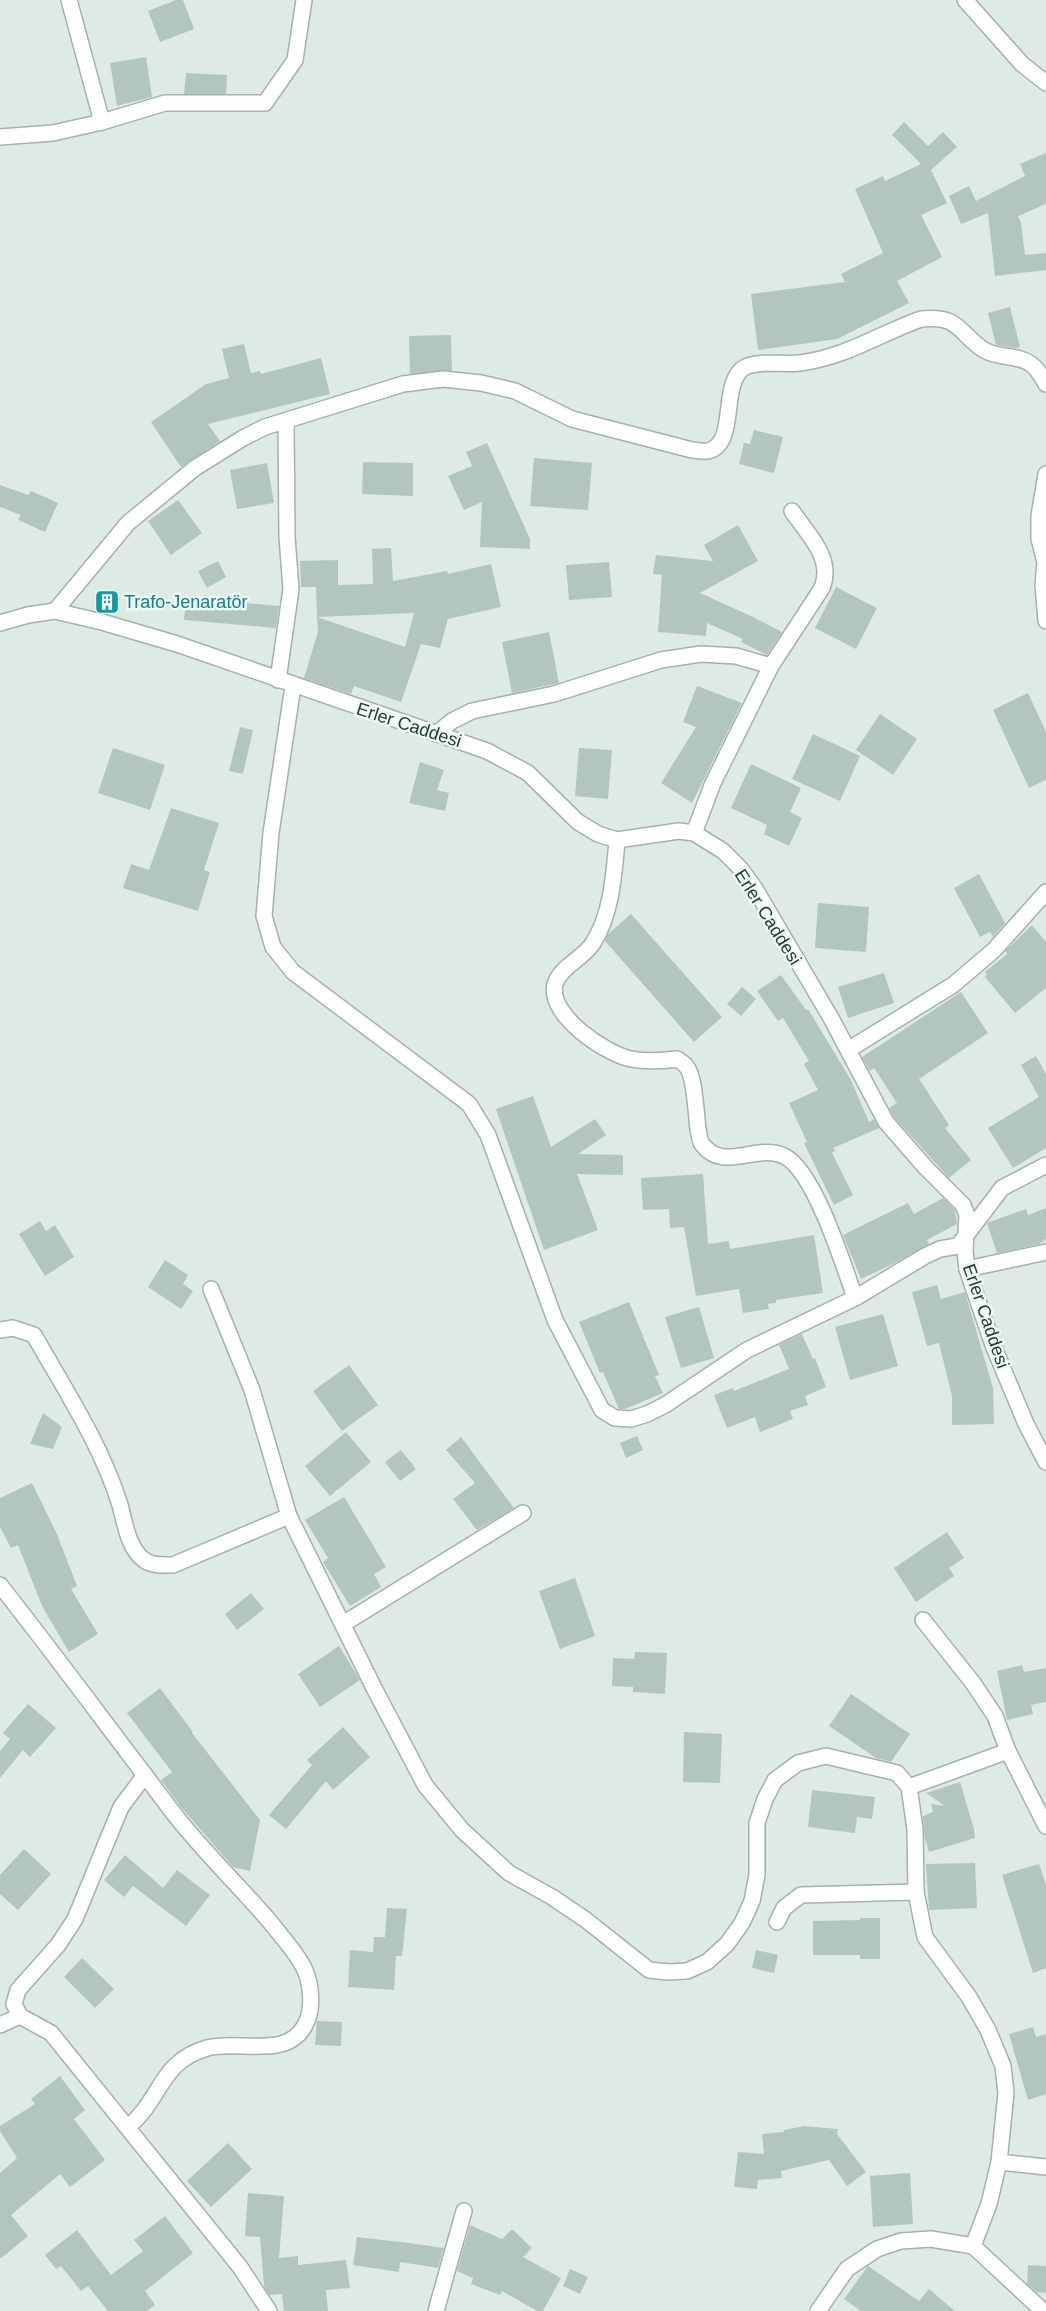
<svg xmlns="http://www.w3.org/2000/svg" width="1046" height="2311" font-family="Arial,sans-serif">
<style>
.building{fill:#b3c6bd}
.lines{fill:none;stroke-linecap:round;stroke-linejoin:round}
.minor-casing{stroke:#a1b3ab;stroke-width:18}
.tertiary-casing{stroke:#a1b3ab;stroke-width:18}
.minor{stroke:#fff;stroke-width:15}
.tertiary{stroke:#fff;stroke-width:15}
.labels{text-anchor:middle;stroke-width:5;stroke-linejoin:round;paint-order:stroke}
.culture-label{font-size:18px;fill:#0d838f;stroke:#eef7f2;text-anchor:start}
.street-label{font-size:18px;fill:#1e3c31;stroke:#eef7f2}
</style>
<rect width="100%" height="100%" fill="#deebe4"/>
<g class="building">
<path d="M176 0H183L194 29 160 42 148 11Z"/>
<path d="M146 57 152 97 117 106 110 63Z"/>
<path d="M186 73 227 75 226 94H184Z"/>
<path d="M904 122 928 146 943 132 957 147 931 170 947 203 921 215 942 257 897 281 909 303 837 339 758 350 751 294 845 282 841 274 883 253 855 189 883 176 885 181 921 164 892 135Z"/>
<path d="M1046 153V204L1018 216 1021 223 1025 255 1046 253V270L995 276 988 213 961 224 949 196 969 186 976 201 1025 176 1020 164Z"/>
<path d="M1010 307 1020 347 1015 348 996 345 988 313Z"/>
<path d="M451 335 452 371 410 374 409 336Z"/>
<path d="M244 344 251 373 260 371 261 374 321 358 330 394 208 424 220 441 181 467 151 422 206 384 229 378 222 349Z"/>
<path d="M754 430 783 437 774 473 739 464 744 443 750 444Z"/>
<path d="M487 443 530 539V549L480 547 482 502 464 510 448 476 472 466 466 452Z"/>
<path d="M534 458 592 463 588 510 530 506Z"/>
<path d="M363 462 413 463V496L362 494Z"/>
<path d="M267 463 274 503 237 509 230 470Z"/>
<path d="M0 485 28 495 31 491 58 503 45 532 18 520 21 515 0 507Z"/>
<path d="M178 500 202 533 171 555 148 521Z"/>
<path d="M738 525 758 561 700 593 753 617 782 632 767 655 741 642 743 639 707 623 706 636 658 632 662 575 653 574 656 555 713 561 704 545Z"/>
<path d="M391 548 393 581 447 571 448 574 491 564 501 607 448 619 440 648 421 644 401 702 354 686 351 694 304 678 318 632 317 617 405 647 414 613 317 617 316 587H301L300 561 338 560V585L373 584 372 549Z"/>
<path d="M218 561 226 577 207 588 198 571Z"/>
<path d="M609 562 612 597 569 600 566 565Z"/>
<path d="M836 587 877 608 856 649 815 628Z"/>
<path d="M186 598 279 606 276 628 184 620Z"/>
<path d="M549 632 559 683 512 693 502 642Z"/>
<path d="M697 686 742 703 692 803 661 783 696 727 683 722Z"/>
<path d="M1028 693 1046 732V780L1029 788 993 710Z"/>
<path d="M880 714 917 739 893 775 856 750Z"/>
<path d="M240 727 253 730 243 774 229 771Z"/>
<path d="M813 734 860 756 840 801 792 779Z"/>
<path d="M113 748 165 765 150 810 98 793Z"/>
<path d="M579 748 612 750 608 799 575 796Z"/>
<path d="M420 762 444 770 437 790 449 793 445 811 409 803Z"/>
<path d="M751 764 801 788 790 812 802 818 789 846 764 834 767 825 731 808Z"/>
<path d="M171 808 219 823 204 870 210 872 198 911 123 888 131 864 149 870Z"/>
<path d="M979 874 1005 923 993 937 990 932 980 937 954 888Z"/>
<path d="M818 903 869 907 866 952 815 948Z"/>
<path d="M631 914 722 1017 694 1042 605 941 608 934Z"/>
<path d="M1032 925 1046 942V988L1015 1013 985 977 987 975 985 972 1007 954 1005 951Z"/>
<path d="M884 973 894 1003 848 1018 838 987Z"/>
<path d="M781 975 806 1010 808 1009 851 1080 869 1122 874 1119 879 1128 833 1148 835 1151 832 1153 853 1195 834 1205 804 1143 807 1142 789 1103 818 1090 804 1064 809 1061 783 1018 778 1021 757 991Z"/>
<path d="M742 987 756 999 741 1016 727 1004Z"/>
<path d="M961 992 988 1033 919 1079 949 1125 945 1128 971 1160 949 1178 894 1117 889 1108 897 1103 874 1068 870 1071 862 1057Z"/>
<path d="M1036 1056 1046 1074V1148L1013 1168 988 1128 1039 1097 1021 1065Z"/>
<path d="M533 1096 551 1147 595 1119 606 1135 578 1154 623 1155V1175L577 1174 598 1230 544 1250 496 1109Z"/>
<path d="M703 1174 708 1244 729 1241 730 1249 814 1235 823 1293 776 1300V1303L768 1304 769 1309 743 1313 739 1289 696 1296 684 1227 670 1228 669 1209 643 1210 641 1178Z"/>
<path d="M943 1198 955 1210 957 1224 927 1240 929 1244 893 1264 861 1279 843 1235 908 1203 914 1214Z"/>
<path d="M1046 1208V1239L1039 1244 997 1253 987 1223 1026 1209 1028 1215Z"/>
<path d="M40 1221 46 1231 55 1225 74 1257 45 1276 19 1234Z"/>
<path d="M165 1260 188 1275 183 1284 193 1291 181 1309 148 1287Z"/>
<path d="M937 1285 941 1299 965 1292 993 1388 994 1424 952 1425V1396L939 1343 927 1346 912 1292Z"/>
<path d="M629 1302 659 1375 655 1376 663 1393 625 1409H619L603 1372 600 1373 579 1322Z"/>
<path d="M699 1307 714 1358 681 1368 665 1317Z"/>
<path d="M883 1314 898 1366 850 1380 835 1327Z"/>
<path d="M802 1334 813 1359 815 1358 826 1387 805 1396 808 1405 790 1411 793 1419 760 1432 755 1417 727 1428 714 1395 733 1388 734 1391 789 1369 779 1345Z"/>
<path d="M349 1365 378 1405 342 1431 313 1391Z"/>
<path d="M43 1413 62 1427 53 1449 30 1444Z"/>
<path d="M346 1432 371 1462 330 1496 305 1466Z"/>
<path d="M637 1436 643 1450 626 1458 620 1443Z"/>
<path d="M461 1437 514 1508 477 1530 453 1499 475 1483 446 1450Z"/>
<path d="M401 1450 416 1469 400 1481 385 1462Z"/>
<path d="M32 1483 56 1532 77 1586 71 1589 98 1634 69 1652 42 1606 18 1545 11 1548 0 1527V1498Z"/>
<path d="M344 1497 386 1567 374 1574 381 1587 350 1606 323 1562 328 1558 305 1520Z"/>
<path d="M947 1532 964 1558 949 1568 954 1576 916 1602 894 1568Z"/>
<path d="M575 1578 595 1636 560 1649 539 1591Z"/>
<path d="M251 1593 264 1609 237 1630 225 1614Z"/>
<path d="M339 1646 360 1680 320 1707 298 1674Z"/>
<path d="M635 1652 667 1653 665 1694 633 1692V1687L612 1686 613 1658 634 1659Z"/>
<path d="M1022 1665 1024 1672 1046 1668V1702L1031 1705 1033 1714 1007 1720 997 1671Z"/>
<path d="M160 1688 193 1732 192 1733 260 1820 250 1871 233 1867 180 1806 161 1780 172 1772 127 1713Z"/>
<path d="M851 1694 910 1734 891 1762 876 1758 829 1726Z"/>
<path d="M28 1704 56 1728 30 1757 23 1750 0 1778V1751L10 1739 3 1733Z"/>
<path d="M343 1727 370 1757 333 1790 326 1781 286 1829 269 1815 312 1765 307 1760Z"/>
<path d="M684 1732 722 1734 720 1783 683 1782Z"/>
<path d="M960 1782 974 1829 975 1838 929 1852 924 1835 923 1816 933 1812 931 1804 945 1806 926 1793Z"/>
<path d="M812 1790 875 1797 872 1819 857 1817 855 1833 808 1827Z"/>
<path d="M24 1849 51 1874 18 1910 0 1894V1875Z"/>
<path d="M125 1855 163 1888 177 1870 210 1895 186 1926 133 1886 124 1897 104 1880Z"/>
<path d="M975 1863 977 1908 929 1910 926 1864Z"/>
<path d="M1039 1864 1046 1885V1968L1033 1973 1002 1875Z"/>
<path d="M387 1908 407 1909 402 1956H396L394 1990 348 1987 350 1950 373 1952 374 1937H385Z"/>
<path d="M860 1918H880V1959H860V1955H813V1921L860 1920Z"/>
<path d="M756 1950 778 1955 774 1973 752 1968Z"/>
<path d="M82 1958 114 1989 95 2008 64 1977Z"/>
<path d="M317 2021 342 2022 341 2046 315 2045Z"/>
<path d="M1033 2027 1036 2037 1046 2034V2094L1028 2100 1009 2034Z"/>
<path d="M60 2076 85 2110 74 2119 105 2160 70 2187 60 2174 11 2215 28 2236 0 2259V2173L17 2158 0 2131V2126L35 2104 31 2099Z"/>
<path d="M804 2126 838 2129 837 2134 866 2172 847 2186 829 2160 781 2171 782 2178 758 2180 757 2189 734 2187 738 2152 764 2154 762 2134 784 2132V2130Z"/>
<path d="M228 2143 252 2169 211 2207 187 2181Z"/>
<path d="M910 2173 913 2224 873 2227 870 2176Z"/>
<path d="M248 2193 284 2196 279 2258 298 2256V2265L346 2260 350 2288 326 2290 328 2311H284L282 2294 269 2295 264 2286 260 2237 245 2236Z"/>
<path d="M165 2216 193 2253 145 2291 155 2305 147 2311H108L88 2286 81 2291 61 2266 56 2269 45 2255 77 2230 111 2275 143 2251 134 2240Z"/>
<path d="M470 2225 502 2239 512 2229 532 2248 523 2257 561 2278 543 2311H537L502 2291 500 2295 471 2284 473 2278 457 2271Z"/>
<path d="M357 2237 409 2243 444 2248 438 2268 400 2262 399 2272 353 2265Z"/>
<path d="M1028 2265 1046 2266V2293L1037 2292 1027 2284Z"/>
<path d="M868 2266 919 2301 929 2289 955 2311H861L844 2299Z"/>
<path d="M570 2269 588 2277 580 2294 563 2286Z"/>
</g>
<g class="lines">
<defs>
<g id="minor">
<path d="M69 0 102 122"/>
<path d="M965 0 1022 64 1046 83"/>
<path d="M0 137 53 133 102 122 165 103H265L295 60 304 0"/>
<path d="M1046 474 1039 516V539L1045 562 1043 585 1046 621"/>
<path d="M55 611 128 523 195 468 243 438 265 427 403 384 443 379 481 383 515 391 572 419 692 450C697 450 703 452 708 451 737 444 721 390 741 370 752 359 783 365 800 363 846 357 879 334 921 319 960 315 957 332 984 350 999 359 1019 354 1032 365 1038 369 1042 378 1046 384"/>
<path d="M278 680 291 589 287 537 286 422"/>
<path d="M293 686 271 833 264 916 273 947 293 972 469 1104 488 1135 555 1320 602 1410 615 1418 631 1419 647 1414 665 1405 747 1350 855 1298 925 1256 940 1249 958 1246 1002 1188 1046 1165"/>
<path d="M436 734 452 721 472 711 554 694 661 660 701 654 736 656 771 666"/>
<path d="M694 833 713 783 771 666 822 588C834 558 808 535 792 511"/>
<path d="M617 840C614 874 612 913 593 943 584 958 560 967 555 984 547 1015 606 1054 631 1059 646 1062 662 1061 677 1059 680 1061 684 1063 686 1066 695 1075 696 1115 698 1129 699 1133 699 1140 702 1144 723 1173 756 1143 784 1156 814 1170 844 1266 855 1298"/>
<path d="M848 1050 953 985 994 950 1046 892"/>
<path d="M967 1269 1046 1252"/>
<path d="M211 1289 252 1390 289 1516 374 1688 425 1785 462 1830 509 1873 552 1897 586 1920 649 1970 668 1972 687 1971 707 1962 727 1944 742 1923 752 1901 757 1875V1823L765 1799 775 1780 798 1763 826 1756 897 1773 909 1787 915 1829 916 1892 925 1937 969 1997 988 2030 1003 2066 1006 2093 999 2162 989 2204 973 2246 931 2239 901 2241 877 2249 847 2269 818 2311"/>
<path d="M0 1330 13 1328 34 1335C65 1390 101 1444 120 1505 125 1523 128 1548 144 1560 152 1566 163 1565 173 1565L289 1516"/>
<path d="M0 1585C48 1646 94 1708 141 1770 155 1788 168 1807 183 1825 211 1859 242 1889 271 1923 282 1937 294 1950 303 1966 311 1981 314 2007 306 2023 289 2061 238 2039 207 2048 159 2062 162 2099 128 2127"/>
<path d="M923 1620 973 1683 995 1716 1008 1751 1046 1826"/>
<path d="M343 1624 523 1513"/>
<path d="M145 1775 121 1807 75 1919 58 1945 18 1990 14 2004 20 2016 51 2033 240 2267 269 2311"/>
<path d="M909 1787 1008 1751"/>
<path d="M777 1922 784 1908 801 1895 916 1892"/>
<path d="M0 2025 20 2016"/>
<path d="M999 2162 1046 2167"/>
<path d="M973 2246 1043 2311"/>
<path d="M436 2311 464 2211"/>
</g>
<path id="tertiary" d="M0 623 28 615 55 611 102 622 177 644 487 751 528 773 578 822 598 834 617 840 679 831 694 833 723 851 740 868 754 887 831 1018 886 1122 926 1168 963 1205 967 1215 965 1251 967 1269 993 1345 1026 1424 1046 1462"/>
</defs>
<use href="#minor" class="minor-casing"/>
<use href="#tertiary" class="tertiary-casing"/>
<use href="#minor" class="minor"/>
<use href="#tertiary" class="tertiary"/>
</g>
<defs>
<symbol id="building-square" viewBox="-11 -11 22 22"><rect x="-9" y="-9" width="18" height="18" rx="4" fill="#0f9aa8" stroke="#eef7f2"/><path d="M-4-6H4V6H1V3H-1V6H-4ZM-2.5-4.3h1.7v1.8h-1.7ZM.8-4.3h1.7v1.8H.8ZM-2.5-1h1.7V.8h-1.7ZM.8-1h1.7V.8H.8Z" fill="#fff"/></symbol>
</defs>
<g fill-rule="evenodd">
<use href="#building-square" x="93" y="588" width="28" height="28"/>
</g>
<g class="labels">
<g class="culture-label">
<text x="124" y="608">Trafo-Jenaratör</text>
</g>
<g class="street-label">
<text transform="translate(409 725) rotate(18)" y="6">Erler Caddesi</text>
<text transform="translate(768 917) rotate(58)" y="6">Erler Caddesi</text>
<text transform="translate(986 1316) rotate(71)" y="6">Erler Caddesi</text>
</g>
</g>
</svg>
